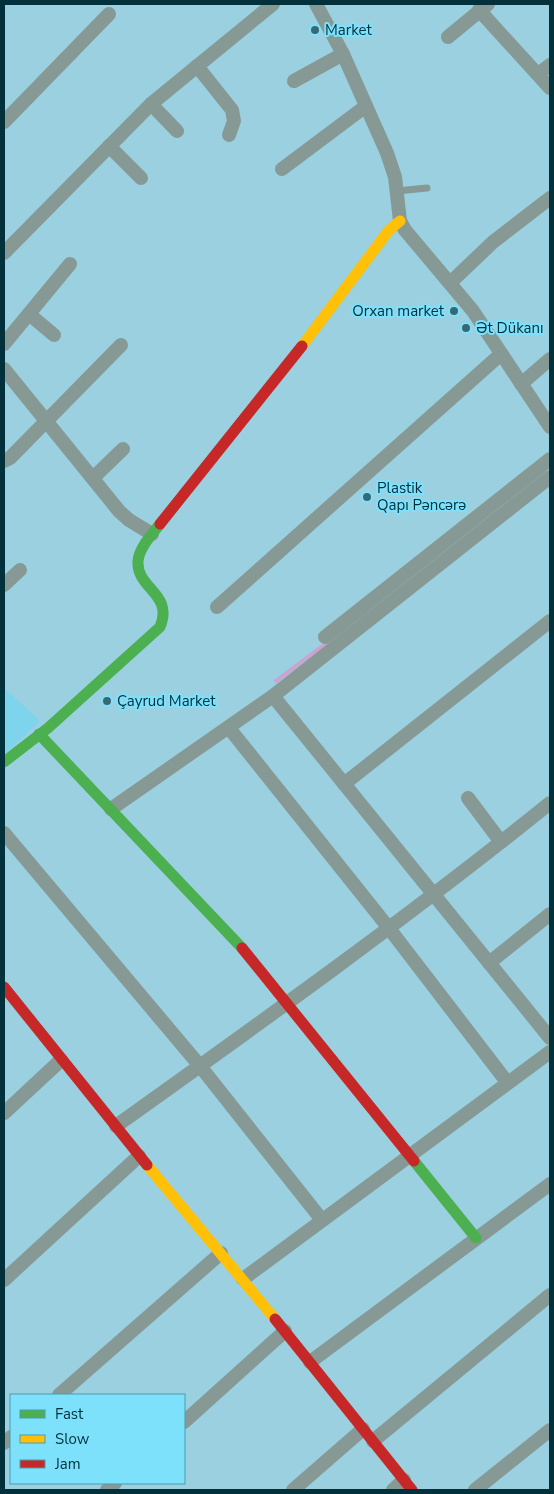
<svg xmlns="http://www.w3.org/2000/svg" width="554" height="1494" font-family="'Nunito Sans',sans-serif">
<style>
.built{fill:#7dd4ec}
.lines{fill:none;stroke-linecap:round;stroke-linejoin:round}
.stream{stroke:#cca2d0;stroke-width:4}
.lane{stroke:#869995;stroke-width:7}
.street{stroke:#869995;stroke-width:14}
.fast{stroke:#4caf50;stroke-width:11}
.slow{stroke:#ffc107;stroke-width:11}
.jam{stroke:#c62828;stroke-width:11}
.poi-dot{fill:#376975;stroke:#7de1fc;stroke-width:2}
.labels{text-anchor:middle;stroke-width:4;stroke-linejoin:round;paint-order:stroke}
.poi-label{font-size:15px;fill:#02313c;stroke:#7de1fc;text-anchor:start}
</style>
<rect width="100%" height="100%" fill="#9ad0df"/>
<path class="built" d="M4 688 40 721 4 755Z"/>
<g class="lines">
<path class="stream" d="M276 681 369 611"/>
<path class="lane" d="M397 191 427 188"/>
<g class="street">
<path d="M316 4 343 54 387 153 395 177 400 221 405 230 473 311 550 427"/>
<path d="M479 10 550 88"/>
<path d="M448 37 488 4"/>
<path d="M197 66 232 110 234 121 229 135"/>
<path d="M538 74 550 65"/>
<path d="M294 81 343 54"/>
<path d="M151 104 177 131"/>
<path d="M4 122 109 14"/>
<path d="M109 146 141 178"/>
<path d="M282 169 366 106"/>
<path d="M4 253 151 104 273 4"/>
<path d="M450 283 493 242 550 198"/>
<path d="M29 314 54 335"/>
<path d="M4 344 70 264"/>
<path d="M4 369 119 511 129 520 152 534"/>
<path d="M521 384 550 359"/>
<path d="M4 461 10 458 121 345"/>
<path d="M93 478 123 449"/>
<path d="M4 585 20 570"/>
<path d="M217 607 501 354"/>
<path d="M325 637 550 459"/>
<path d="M273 696 550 1038"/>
<path d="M229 728 388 927 507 1082"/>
<path d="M344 784 550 621"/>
<path d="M468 798 501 842"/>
<path d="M111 809 273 696 550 477"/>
<path d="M4 833 200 1066 322 1220"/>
<path d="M489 963 550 914"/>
<path d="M4 1113 61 1060"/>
<path d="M116 1126C263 1021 410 916 550 803"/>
<path d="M243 1279 550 1052"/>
<path d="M4 1280 139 1156"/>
<path d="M310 1362 550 1184"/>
<path d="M59 1395 221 1253"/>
<path d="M184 1422 285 1331"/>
<path d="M373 1441 550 1295"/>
<path d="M4 1443 11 1437"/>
<path d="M107 1490 115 1483"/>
<path d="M293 1490 363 1429"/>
<path d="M393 1490 404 1480"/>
<path d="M475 1490 550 1430"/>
</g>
<g class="fast">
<path d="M39 734 242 948"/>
<path d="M4 762 48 728 160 627C174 593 136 589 138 561 139 548 152 534 160 524"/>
<path d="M414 1161 476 1238"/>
</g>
<g class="slow">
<path d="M302 346 389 230 400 221"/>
<path d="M147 1165 275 1319"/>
</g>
<g class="jam">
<path d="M160 524 302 346"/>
<path d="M242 948 414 1161"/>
<path d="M4 987 147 1165"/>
<path d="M275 1319 412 1490"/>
</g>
</g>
<g class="poi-dot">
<circle cx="315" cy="30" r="5"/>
<circle cx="454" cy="311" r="5"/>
<circle cx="466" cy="328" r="5"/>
<circle cx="367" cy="497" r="5"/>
<circle cx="107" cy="701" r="5"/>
</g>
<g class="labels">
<g class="poi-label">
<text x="325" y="35">Market</text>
<text x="444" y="316" text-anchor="end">Orxan market</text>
<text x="476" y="333">Ət Dükanı</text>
<text x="377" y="493">Plastik<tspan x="377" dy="17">Qapı Pəncərə</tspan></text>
<text x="117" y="706">Çayrud Market</text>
</g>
</g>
<rect width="554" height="1494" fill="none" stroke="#02313c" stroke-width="10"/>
<rect x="10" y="1394" width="175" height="90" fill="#7de1fc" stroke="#4c9baf"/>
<rect x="20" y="1410" width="25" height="8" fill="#4caf50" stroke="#4c9baf"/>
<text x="55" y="1419" font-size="15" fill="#02313c">Fast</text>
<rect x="20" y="1435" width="25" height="8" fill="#ffc107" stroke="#4c9baf"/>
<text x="55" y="1444" font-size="15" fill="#02313c">Slow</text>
<rect x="20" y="1460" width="25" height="8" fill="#c62828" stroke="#4c9baf"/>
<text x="55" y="1469" font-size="15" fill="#02313c">Jam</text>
</svg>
